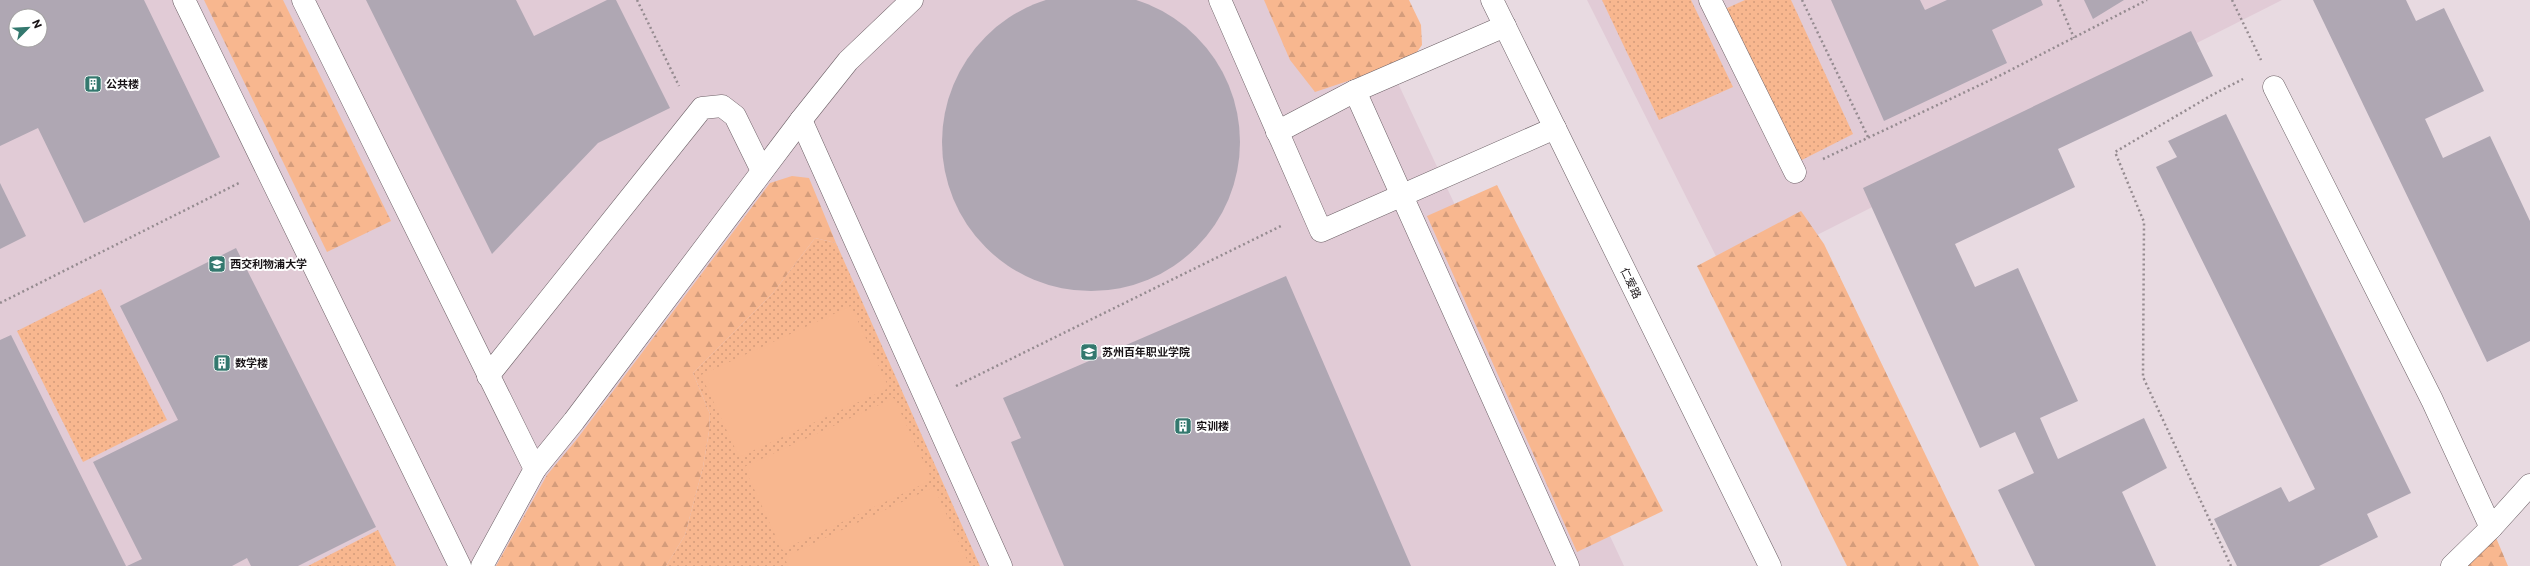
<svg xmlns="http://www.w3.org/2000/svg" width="2530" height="566" font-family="Commissioner,'Noto Sans SC',sans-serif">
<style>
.built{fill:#e1cbd6;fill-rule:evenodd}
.grass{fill:url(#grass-dots)}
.forest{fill:url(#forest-firs)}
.garden{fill:#f8b78f}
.building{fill:#afa7b3;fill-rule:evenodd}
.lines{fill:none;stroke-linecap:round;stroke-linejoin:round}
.minor-casing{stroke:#6c6066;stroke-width:23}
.major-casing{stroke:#6c6066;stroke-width:23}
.path{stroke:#958b90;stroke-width:2.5;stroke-dasharray:2 3;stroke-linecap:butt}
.minor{stroke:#fff;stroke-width:22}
.major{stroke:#fff;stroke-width:22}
.labels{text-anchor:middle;stroke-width:4;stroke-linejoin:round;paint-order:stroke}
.poi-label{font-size:11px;font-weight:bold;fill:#181316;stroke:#fff;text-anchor:start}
.street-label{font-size:11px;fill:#181316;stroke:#fff}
</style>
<defs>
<pattern id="grass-dots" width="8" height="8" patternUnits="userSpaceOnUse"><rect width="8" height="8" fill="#f8b78f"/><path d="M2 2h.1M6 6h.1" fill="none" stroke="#d49c7b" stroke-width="1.8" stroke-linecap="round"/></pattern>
<pattern id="forest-firs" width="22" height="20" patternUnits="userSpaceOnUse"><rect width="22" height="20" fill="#f8b78f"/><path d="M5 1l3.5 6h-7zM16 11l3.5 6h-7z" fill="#d49c7b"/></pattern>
</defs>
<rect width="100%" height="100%" fill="#e8dae1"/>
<g class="built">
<path d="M0 0H1359L1624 566H0ZM16 16H40V40H16Z"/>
<path d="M1587 0H2282L1728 280Z"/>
</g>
<g class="grass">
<path d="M1602 0H1691L1733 87 1659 120Z"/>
<path d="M1745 0H1791L1853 134 1796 163 1725 9Z"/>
<path d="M815 238 836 243 980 566H666L685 535 703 467 709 431 710 414 693 373 773 293Z"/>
<path d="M101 289 167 420 83 462 17 331Z"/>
<path d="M378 530 396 566H308Z"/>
</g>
<g class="forest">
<path d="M204 0H283L391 221 327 252Z"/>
<path d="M1264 0H1409L1421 25 1422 45 1411 60 1315 92 1290 60Z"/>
<path d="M792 176 809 178 836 243 815 238 773 293 693 373 710 414 709 431 703 467 685 535 666 566H496L547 475 577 439 770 183Z"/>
<path d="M1497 185 1663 511 1577 552 1427 216Z"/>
<path d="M1801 211 1824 244 1979 566H1847L1697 266Z"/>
<path d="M2494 533 2508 566H2459Z"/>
</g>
<g class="garden">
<path d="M851 306 889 388 739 457 701 375Z"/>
<path d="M894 398 932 480 782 550 744 467Z"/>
<path d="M934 487 970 566H788L784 557Z"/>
</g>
<g class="building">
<circle cx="1091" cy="142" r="149"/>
<path d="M0 0H144L220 157 84 223 38 128 0 146ZM16 16H40V40H16Z"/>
<path d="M366 0H516L534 36 607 0H616L670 108 598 143 492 254Z"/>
<path d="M1831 0H1920L1925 10 1947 0H2041L2043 5 1992 30 2007 63 1884 121Z"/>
<path d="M2084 0H2124L2093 19Z"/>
<path d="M2313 0H2406L2416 21 2444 8 2484 91 2425 119 2443 158 2490 136 2530 221V341L2487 362Z"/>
<path d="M2191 31 2213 76 2058 149 2075 187 1955 244 1975 287 2018 268 2078 401 2040 418 2058 459 2144 418 2167 468 2122 492 2156 566H2035L1998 490 2034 473 2015 432 1980 448 1863 188Z"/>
<path d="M2226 114 2411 493 2367 514 2378 537 2319 566H2237L2214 519 2281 487 2289 502 2315 489 2156 167 2177 157 2168 141Z"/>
<path d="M0 183 26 236 0 249Z"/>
<path d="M236 248 376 527 298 566H251L247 558 232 566H127L142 559 93 462 178 420 120 306Z"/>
<path d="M1286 276 1411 566H1064L1011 442 1021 438 1003 398Z"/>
<path d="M11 335 126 566H0V340Z"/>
</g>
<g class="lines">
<defs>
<g id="minor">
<path d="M184 0 460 566"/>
<path d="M303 0 535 469"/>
<path d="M1220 0 1321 231 1555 128"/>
<path d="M1710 0 1795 172"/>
<path d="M2274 87 2432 400 2491 528 2530 485"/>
<path d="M1355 91 1568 566"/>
<path d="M801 120 1001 566"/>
<path d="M1277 132 1355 91 1505 26"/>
<path d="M488 376 702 108 722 106 735 116 762 171"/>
<path d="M482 566 535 469 574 421 801 120 848 61 912 0"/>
<path d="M2452 566 2491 528"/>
</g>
<path id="major" d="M1492 0 1770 566"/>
</defs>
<use href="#minor" class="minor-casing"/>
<use href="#major" class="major-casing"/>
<g class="path">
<path d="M637 0 679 86"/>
<path d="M1802 0 1868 137"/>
<path d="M2058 0 2074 38"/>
<path d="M2232 0 2261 60"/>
<path d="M1823 159 1999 76 2147 0"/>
<path d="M0 303 239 183"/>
<path d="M956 386 1283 225"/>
<path d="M2231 566 2143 377 2144 222 2115 152 2212 95 2243 79"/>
</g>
<use href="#minor" class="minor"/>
<use href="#major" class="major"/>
</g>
<defs>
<symbol id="building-square" viewBox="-11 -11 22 22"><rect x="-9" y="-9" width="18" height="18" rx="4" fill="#33786e" stroke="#fff"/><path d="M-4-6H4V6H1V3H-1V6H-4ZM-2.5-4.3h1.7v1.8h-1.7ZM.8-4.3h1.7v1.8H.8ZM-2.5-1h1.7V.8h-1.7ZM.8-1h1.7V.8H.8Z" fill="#fff"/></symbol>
<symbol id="university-square" viewBox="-11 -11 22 22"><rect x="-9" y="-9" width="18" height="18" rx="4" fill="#33786e" stroke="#fff"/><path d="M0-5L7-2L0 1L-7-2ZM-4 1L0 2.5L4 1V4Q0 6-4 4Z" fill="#fff"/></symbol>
</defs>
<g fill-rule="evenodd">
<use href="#building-square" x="83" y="74" width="20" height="20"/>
<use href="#university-square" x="207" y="254" width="20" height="20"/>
<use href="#university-square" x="1079" y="342" width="20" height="20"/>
<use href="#building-square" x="212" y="353" width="20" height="20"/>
<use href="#building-square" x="1173" y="416" width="20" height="20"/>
</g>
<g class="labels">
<g class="poi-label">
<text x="106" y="88">公共楼</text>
<text x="230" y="268">西交利物浦大学</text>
<text x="1102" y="356">苏州百年职业学院</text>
<text x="235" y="367">数学楼</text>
<text x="1196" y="430">实训楼</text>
</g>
<g class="street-label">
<text transform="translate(1631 283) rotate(64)" y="4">仁爱路</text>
</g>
</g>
<g transform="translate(28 28) rotate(66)"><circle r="19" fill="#ffffff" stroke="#a3a1a2"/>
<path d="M0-3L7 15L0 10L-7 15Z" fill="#33786e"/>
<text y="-6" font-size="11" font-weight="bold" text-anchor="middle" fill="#181316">N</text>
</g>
</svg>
